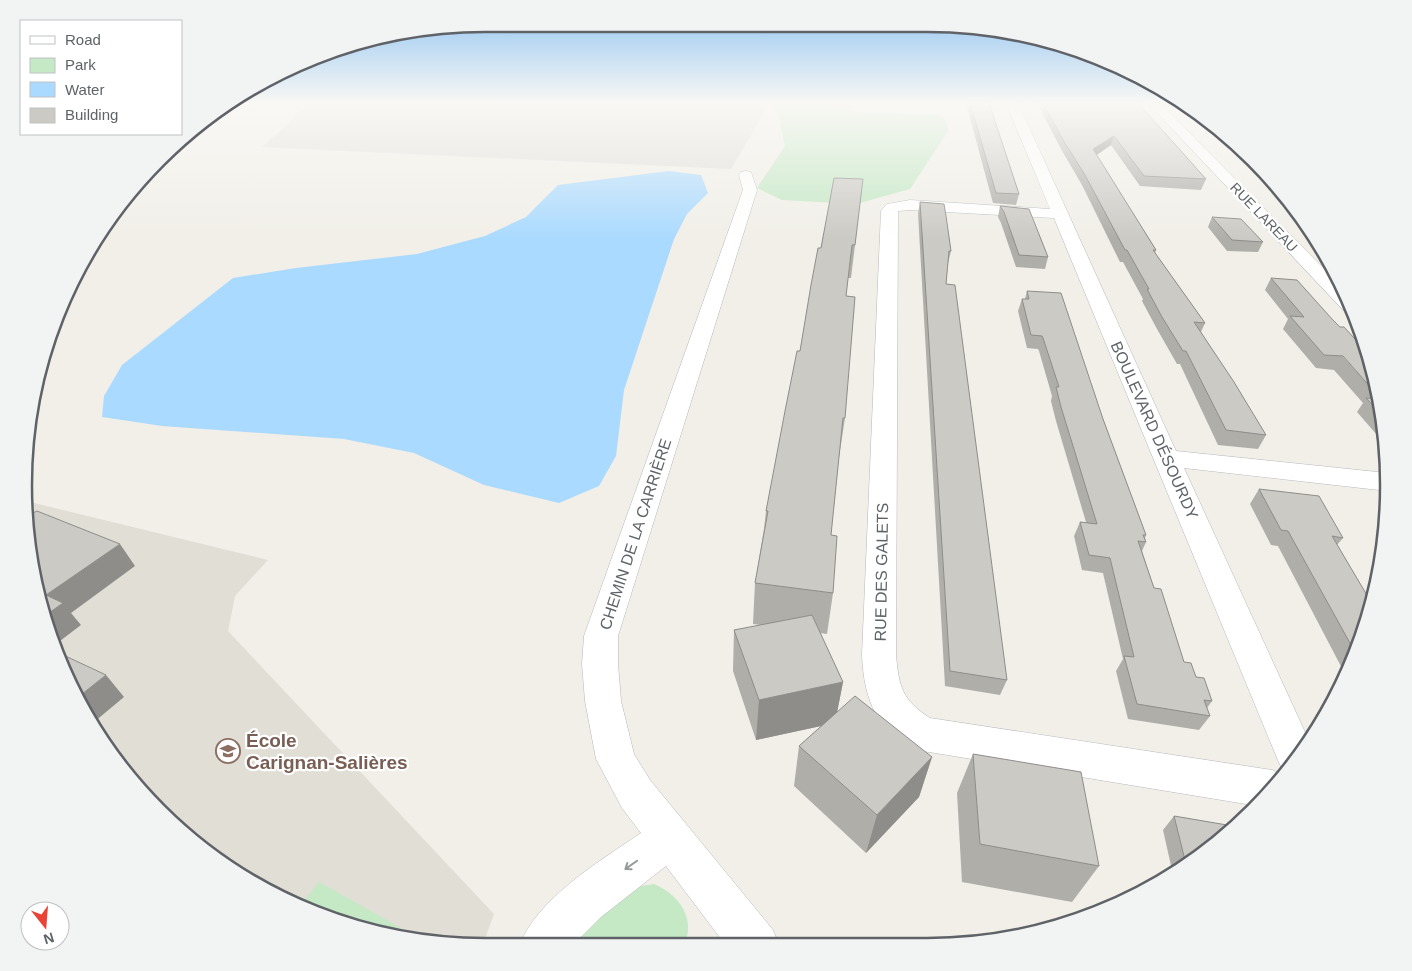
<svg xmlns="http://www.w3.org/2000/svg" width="1412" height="971" font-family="Arial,sans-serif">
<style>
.industrial{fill:#e0deda}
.education{fill:#e1ded6}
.green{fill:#c5e8c5}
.water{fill:#aadaff}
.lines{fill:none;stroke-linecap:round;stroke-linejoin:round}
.minor-casing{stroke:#b5b8bc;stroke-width:1}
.minor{fill:#fff;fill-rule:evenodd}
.wall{fill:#afaea9}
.shaded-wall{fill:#8f8d8a}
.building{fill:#cccac5;stroke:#8f8d8a}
.oneway{stroke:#979a9d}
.labels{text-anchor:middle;stroke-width:4.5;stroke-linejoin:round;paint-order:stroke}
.far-street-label{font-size:14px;fill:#5f6368;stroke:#fff}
.street-label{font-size:16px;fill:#5f6368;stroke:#fff}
.near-education-label{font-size:19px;font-weight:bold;fill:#785e54;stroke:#fff;text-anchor:start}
.rim{fill:none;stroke:#5f6368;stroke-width:2.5}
</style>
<rect width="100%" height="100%" fill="#f1efe8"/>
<path class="industrial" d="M311 103H770L731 169 262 147Z"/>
<path class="education" d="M30 502 268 560 235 596 228 631 494 914 482 947 395 938 309 912 229 869 159 812 72 690 33 575Z"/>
<g class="green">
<path d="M767 103H835L859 113 937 114 945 119 949 130 910 189 856 204 782 200 757 188 785 146 778 113Z"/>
<path d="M319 882 424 941 395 938 309 912 299 907Z"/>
<path d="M654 884C680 895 697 920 683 947H569L576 937 635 887Z"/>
</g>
<path class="water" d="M669 171 701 175 708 193 687 214 674 239 624 390 616 456 599 486 559 503 484 485 414 453 344 439 162 426 102 417 104 396 122 365 233 278 296 268 417 254 485 236 526 217 558 185Z"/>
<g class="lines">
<defs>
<g id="minor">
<path d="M1006 103H1018L1176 451 1387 473 1388 491 1184 468 1310 743 1286 772 1283 771 1277 758 1054 218 910 210 898 211 896 655C899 687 902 700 930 718L1272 770 1284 775 1258 806 923 751C877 734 864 701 862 655L881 211 887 204 910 200 1050 209Z"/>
<path d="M1148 103H1160L1340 285 1355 315 1346 313Z"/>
<path d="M746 171 751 172 757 190 618 636V664L621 701 634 754 650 780 773 930 780 947H727L666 866 601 917 571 947H519C536 899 600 861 641 833L622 808 596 759 585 701 582 664 584 636 743 190 739 175 741 172Z"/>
</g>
</defs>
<use href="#minor" class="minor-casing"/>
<use href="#minor" class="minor"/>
</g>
<g class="wall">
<path d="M966 103H989L1019 194 1016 205 993 203Z"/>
<path d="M1037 103H1138L1206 179 1201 190 1140 186 1111 145 1097 155 1156 250 1155 253 1205 323 1201 332 1266 435 1258 449 1218 445 1180 364H1177L1157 329 1142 301 1143 299 1123 262H1120L1082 185 1061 149Z"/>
<path d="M1181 104 1253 159 1288 202 1263 181 1241 160 1242 159 1193 116Z"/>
<path d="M834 178 855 245 851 278H848L846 296 845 418 839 457 831 535 833 593 827 634 820 633 843 682 837 712 932 757 919 797 866 853 794 786 799 746 821 726 756 740 733 671 734 630 761 625 753 624 755 583 764 529 766 511 800 351 821 248Z"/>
<path d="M920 202 951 251 948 263 946 284 1007 680 1000 695 945 686 918 213Z"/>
<path d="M1000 206 1048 257 1045 269 1016 267 1001 223 998 217Z"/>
<path d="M1212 217 1263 242 1258 252 1227 251 1208 227Z"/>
<path d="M1271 278 1379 396 1384 443 1357 412 1363 403 1334 370 1316 368 1283 329 1288 319 1265 290Z"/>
<path d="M1027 291 1103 419 1146 535 1145 538 1146 542 1142 551 1154 588 1184 662 1196 677 1212 701 1207 708 1210 716 1199 730 1128 719 1116 671 1123 659 1103 573 1082 570 1074 536 1080 522H1086L1056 421 1051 401 1052 396 1039 351 1038 349 1027 348 1018 311 1022 299H1025Z"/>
<path d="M1259 489 1343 538 1337 545 1371 602 1353 662 1347 674H1345L1278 546 1271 545 1250 504Z"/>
<path d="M973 754 1099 866 1072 902 962 882 957 793Z"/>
<path d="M1174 816 1233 826 1172 870 1163 830Z"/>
</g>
<g class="shaded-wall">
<path d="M1114 136 1111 145 1090 159 1093 149Z"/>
<path d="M120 544 135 566 71 613 81 625 56 644 46 615V595Z"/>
<path d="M106 675 124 697 94 722 77 698Z"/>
<path d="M843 682 835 723 756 740 759 700Z"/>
<path d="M932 757 919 797 866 853 877 815Z"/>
<path d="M222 854 240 875 229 869 217 860Z"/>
</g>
<g class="building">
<path d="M970 103H989L1019 194 996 193Z"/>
<path d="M1043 103H1138L1206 179 1144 176 1114 136 1093 149 1156 250H1153L1205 323 1194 322 1234 382 1266 435 1226 430 1186 351H1183L1162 317 1147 289H1149L1127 250H1125L1085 175 1063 140Z"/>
<path d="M834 178 863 179 855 245H852L846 296 855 297 845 418H843L831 535 837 536 833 593 755 583 768 511H766L785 411 797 351H800L811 285 818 248H821Z"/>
<path d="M920 202 944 204 946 216 951 251H949L946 284 955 285 1007 680 950 671Z"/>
<path d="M1000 206 1029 209 1048 257 1019 255 1004 212Z"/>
<path d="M1212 217 1241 219 1263 242 1232 240Z"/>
<path d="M1271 278 1297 280 1332 319 1340 327H1344L1366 351 1380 398 1343 356 1324 355 1290 316 1304 317Z"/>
<path d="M1027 291 1061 293 1103 419 1146 535H1143L1146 542 1138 541 1154 588 1161 589 1184 662 1191 663 1196 677 1204 678 1212 701 1204 700 1210 716 1137 704 1124 656 1134 657 1110 558 1089 555 1080 522 1097 524 1061 407 1056 387H1059L1043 338 1042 336 1031 335 1022 299H1029Z"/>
<path d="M1366 398 1380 399 1381 414Z"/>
<path d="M1259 489 1319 496 1343 538 1332 536 1371 602 1356 654 1288 531 1281 530Z"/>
<path d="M37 511 120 544 46 595 63 603 46 615 33 575 31 514Z"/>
<path d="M812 615 843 682 759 700 734 630Z"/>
<path d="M59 653 106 675 77 698 72 690Z"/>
<path d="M855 696 932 757 877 815 799 746Z"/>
<path d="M973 754 1081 772 1099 866 980 844Z"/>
<path d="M1174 816 1233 826 1185 860Z"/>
<path d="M189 836 222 854 217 860Z"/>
</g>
<defs><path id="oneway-shaft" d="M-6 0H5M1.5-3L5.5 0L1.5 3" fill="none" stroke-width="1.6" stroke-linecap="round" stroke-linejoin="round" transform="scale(1.25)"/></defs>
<use class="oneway" href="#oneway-shaft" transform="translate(631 865) rotate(145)"/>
<linearGradient id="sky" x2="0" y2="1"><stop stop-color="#8fc3f1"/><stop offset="0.43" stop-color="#f9f8f5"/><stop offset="1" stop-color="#f9f8f5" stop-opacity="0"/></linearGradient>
<rect width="1412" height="239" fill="url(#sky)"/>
<defs>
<symbol id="school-ring" viewBox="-11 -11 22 22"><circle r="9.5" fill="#fff" stroke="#8d6e63" stroke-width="1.5"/><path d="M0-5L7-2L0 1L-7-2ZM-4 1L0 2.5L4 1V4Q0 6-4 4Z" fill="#8d6e63"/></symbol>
</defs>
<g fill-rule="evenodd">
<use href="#school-ring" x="214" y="737" width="28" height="28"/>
</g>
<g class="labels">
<g class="far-street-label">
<text transform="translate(1264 217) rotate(46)" y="5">RUE LAREAU</text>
</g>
<g class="street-label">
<text transform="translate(1155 430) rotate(66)" y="6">BOULEVARD DÉSOURDY</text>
<text transform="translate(635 534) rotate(-72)" y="6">CHEMIN DE LA CARRIÈRE</text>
<text transform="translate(881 572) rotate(-89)" y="6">RUE DES GALETS</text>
</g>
<g class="near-education-label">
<text x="246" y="747">École<tspan x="246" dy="22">Carignan-Salières</tspan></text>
</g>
</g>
<path d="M0 0H1412V971H0ZM485 32H927A453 453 0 0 1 1380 485V485A453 453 0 0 1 927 938H485A453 453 0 0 1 32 485V485A453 453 0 0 1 485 32Z" fill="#f2f3f3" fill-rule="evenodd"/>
<path class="rim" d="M485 32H927A453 453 0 0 1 1380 485V485A453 453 0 0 1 927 938H485A453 453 0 0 1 32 485V485A453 453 0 0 1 485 32Z"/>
<rect x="20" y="20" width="162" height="115" fill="#ffffff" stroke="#bfc1c3"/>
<rect x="30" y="36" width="25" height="8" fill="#ffffff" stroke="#bfc1c3"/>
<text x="65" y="45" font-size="15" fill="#5f6368">Road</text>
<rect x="30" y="58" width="25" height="15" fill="#c5e8c5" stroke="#bfc1c3"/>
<text x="65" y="70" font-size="15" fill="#5f6368">Park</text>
<rect x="30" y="82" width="25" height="15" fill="#aadaff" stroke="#bfc1c3"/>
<text x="65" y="95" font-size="15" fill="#5f6368">Water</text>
<rect x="30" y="108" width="25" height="15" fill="#cccac5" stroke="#bfc1c3"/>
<text x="65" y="120" font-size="15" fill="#5f6368">Building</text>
<g transform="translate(45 926) rotate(163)"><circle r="24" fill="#ffffff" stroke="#bfc1c3"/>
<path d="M0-4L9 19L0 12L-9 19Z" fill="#ea4335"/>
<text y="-8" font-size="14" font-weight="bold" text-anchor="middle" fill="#5f6368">N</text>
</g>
</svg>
